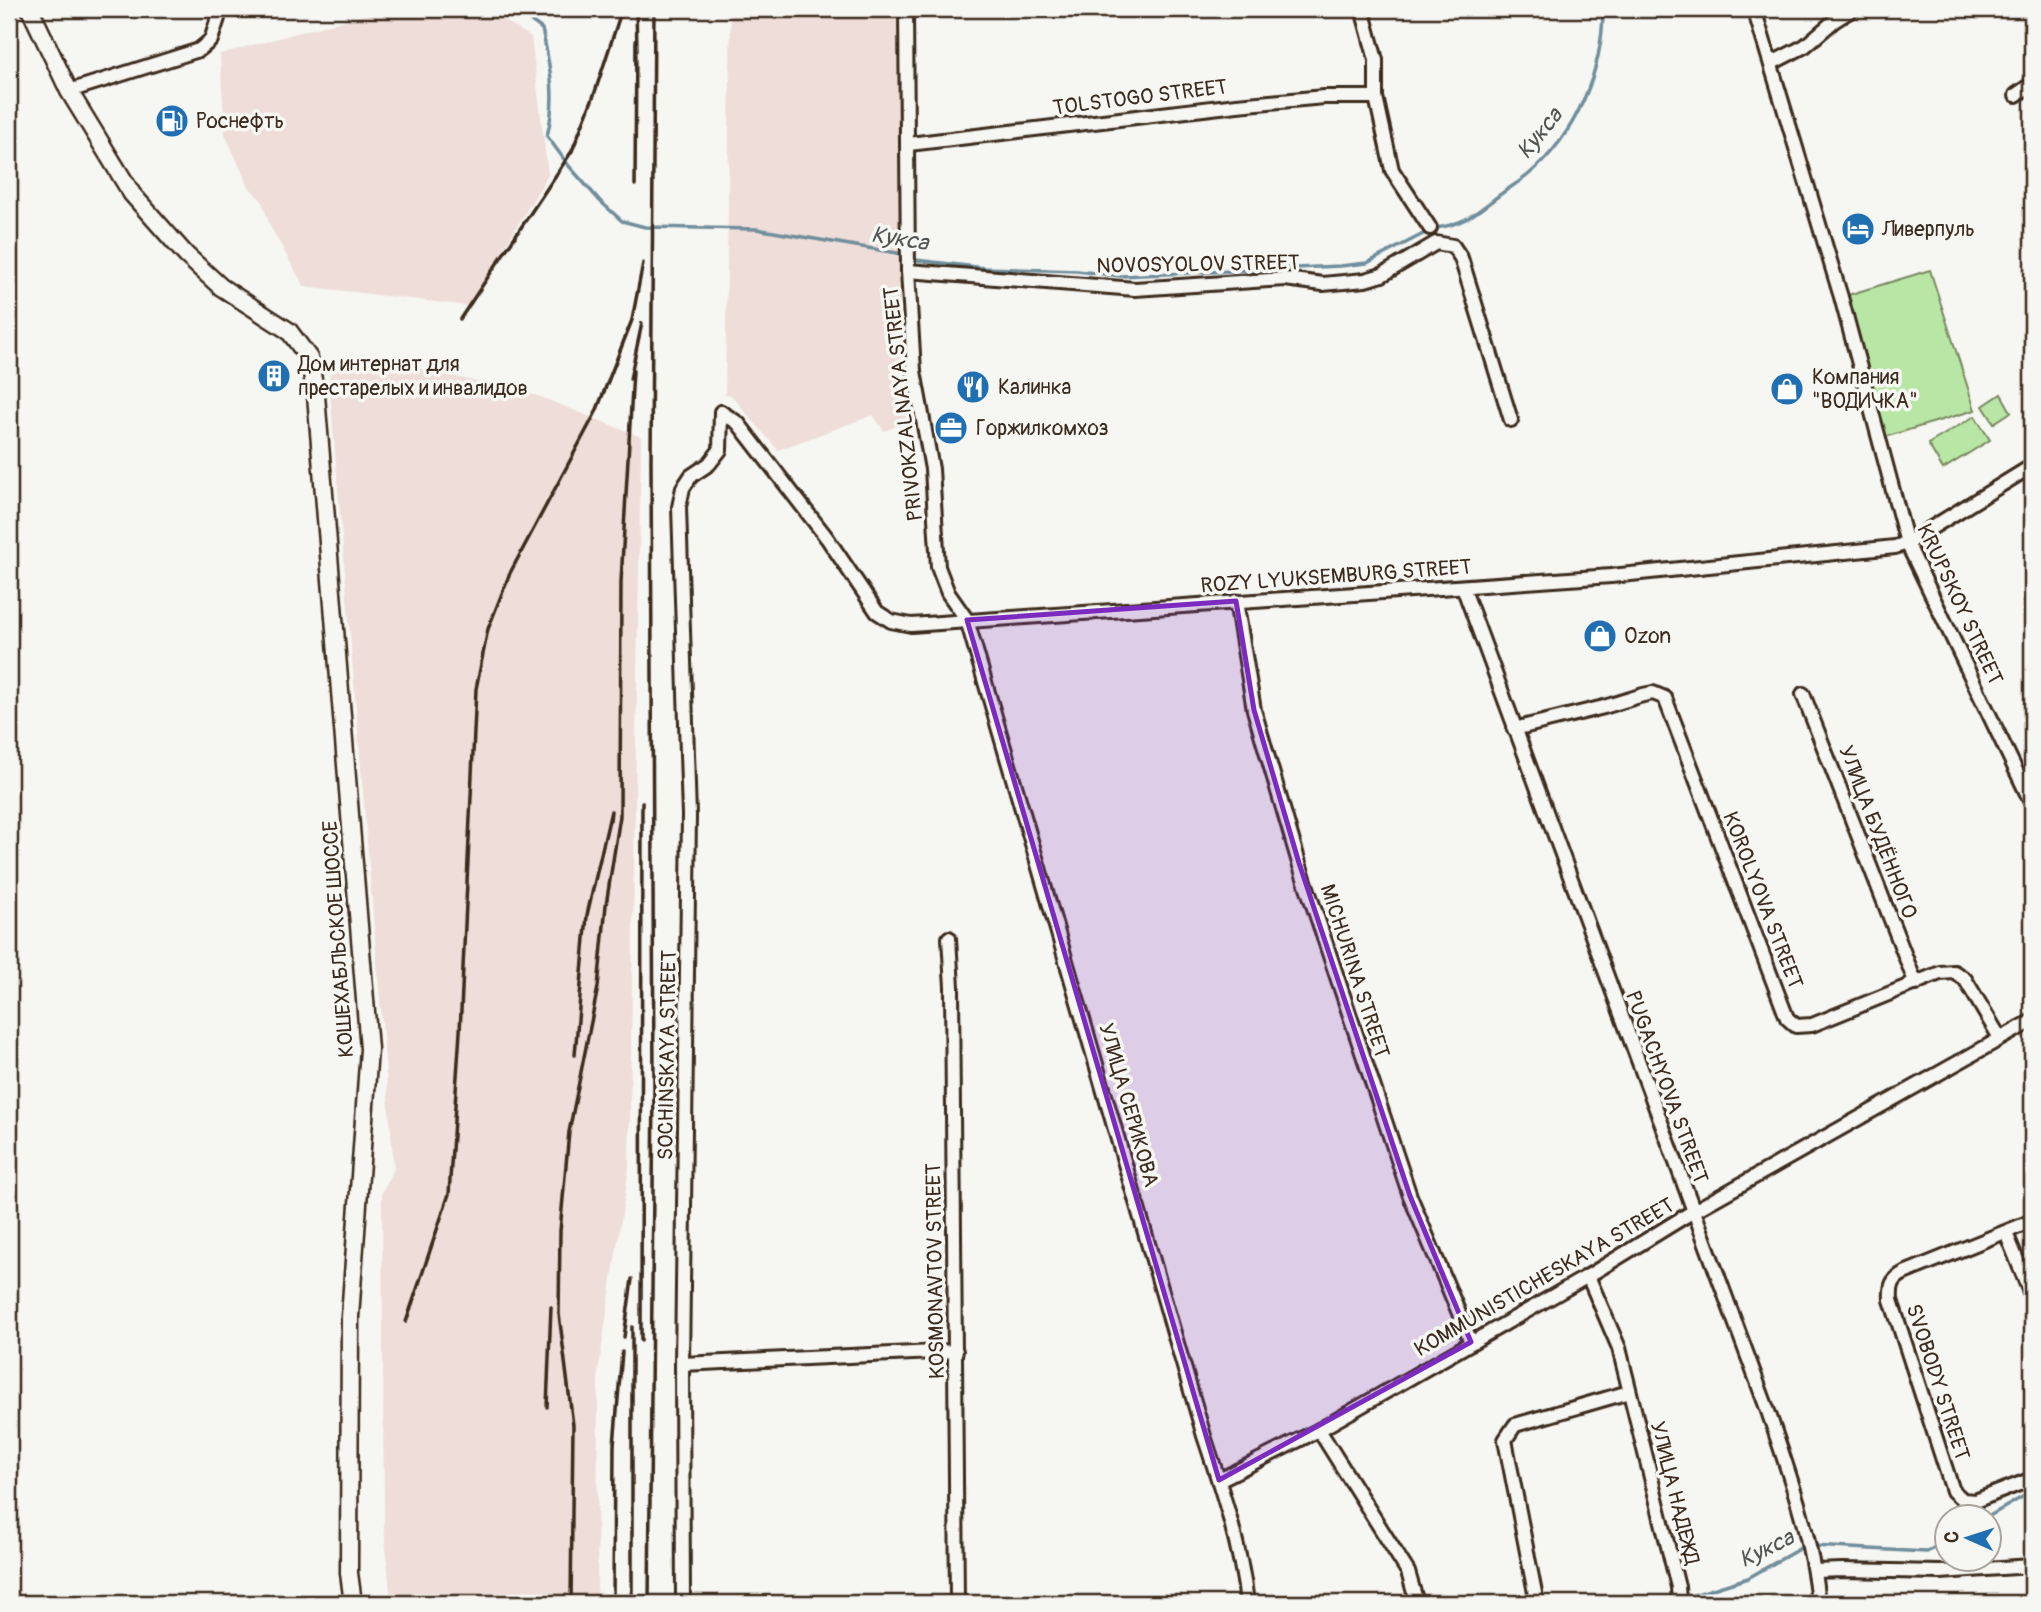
<svg xmlns="http://www.w3.org/2000/svg" width="2041" height="1612" font-family="Pangolin,sans-serif">
<style>
.built{fill:#eeddd8}
.green{fill:#b8e6a4;stroke:#7a8861;stroke-width:2}
.lines{fill:none;stroke-linecap:round;stroke-linejoin:round}
.stream{stroke:#6f8e9d;stroke-width:3.5}
.minor-casing{stroke:#3b2a1e;stroke-width:18}
.major-casing{stroke:#3b2a1e;stroke-width:21}
.minor{stroke:#f6f6f2;stroke-width:12}
.major{stroke:#f6f6f2;stroke-width:16}
.rail{stroke:#3b2a1e;stroke-width:3.5}
.marked{fill:#7b2cbf;fill-opacity:0.2;stroke:#7b2cbf;stroke-width:5;stroke-linejoin:round}
.labels{text-anchor:middle;stroke-width:7;stroke-linejoin:round;paint-order:stroke}
.street-label{font-size:21px;fill:#3b2a1e;stroke:#f6f6f2}
.poi-label{font-size:21px;fill:#3b2a1e;stroke:#f6f6f2;text-anchor:start}
.water-label{font-size:23px;font-style:italic;fill:#505453;stroke:#f6f6f2}
</style>
<rect width="100%" height="100%" fill="#f6f6f2"/>
<filter id="ink" filterUnits="userSpaceOnUse"><feTurbulence type="fractalNoise" baseFrequency=".0143" numOctaves="2"/><feDisplacementMap in="SourceGraphic" scale="14" xChannelSelector="R" yChannelSelector="G"/><feConvolveMatrix kernelMatrix="1 2 1 2 8 2 1 2 1" color-interpolation-filters="sRGB"/></filter>
<g filter="url(#ink)">
<g class="built">
<path d="M386 9H423L501 18 531 37 548 175 469 306 304 286 270 226 262 201 249 187 225 134 220 54Z"/>
<path d="M731 9H900L899 229 901 391 910 421 884 431 873 415 778 450 731 395H725Z"/>
<path d="M343 362H391L538 396 641 437 629 1167 598 1372 597 1603H391L384 1526 382 1192 394 1169 329 378 332 368Z"/>
</g>
<g class="green">
<path d="M1930 270 1975 410 1885 437 1848 295Z"/>
<path d="M2001 394 2011 412 1994 423 1983 406Z"/>
<path d="M1975 416 1990 440 1943 469 1928 444Z"/>
</g>
<g class="lines">
<g class="stream">
<path d="M510 9 516 10 542 29C550 67 557 97 547 136L569 166 600 201 622 221 645 227 756 229 897 253 916 260 985 268 1077 271 1121 276 1340 266 1367 263 1427 232"/>
<path d="M1436 228C1464 224 1475 214 1497 197 1507 189 1518 183 1528 175 1576 135 1603 71 1603 9"/>
<path d="M1986 1518 2024 1496 2032 1494"/>
<path d="M1812 1546 1927 1552 1946 1540"/>
<path d="M1684 1598 1748 1578 1804 1546"/>
<path d="M1651 1603 1673 1597"/>
</g>
<defs>
<g id="minor">
<path d="M906 9 908 271 914 371 932 469 938 567 948 593 967 620 1204 1436C1222 1490 1241 1547 1247 1603"/>
<path d="M1362 9 1376 60V97L1392 170 1430 228"/>
<path d="M1754 9 1841 297 1907 543 2032 804"/>
<path d="M1772 63 1805 46 1834 21 1853 9"/>
<path d="M69 91 199 50 211 40 221 9"/>
<path d="M2016 95 2032 84"/>
<path d="M909 144 1237 105 1324 97H1376"/>
<path d="M908 271 1135 289 1285 279 1323 284 1365 280 1382 275 1436 243 1453 246 1461 258 1511 420"/>
<path d="M721 412 738 423 827 538 877 612 891 621 911 625 1611 576 1895 547 1907 543 2032 466"/>
<path d="M1463 587 1769 1414C1790 1476 1812 1538 1818 1603"/>
<path d="M1236 601 1254 710 1299 863 1410 1196 1471 1342"/>
<path d="M1803 694 1916 984"/>
<path d="M1514 729 1604 707 1643 695 1653 693 1665 698 1787 1018 1796 1026 1812 1025 1940 973 1954 972 1965 979 2000 1038"/>
<path d="M949 938 952 987 957 1603"/>
<path d="M2032 1221 1904 1273C1892 1279 1890 1286 1891 1300L1953 1491 1963 1500 1975 1501 2032 1479"/>
<path d="M2006 1233 2032 1297"/>
<path d="M1588 1276 1619 1348 1678 1587 1679 1600 1676 1603"/>
<path d="M682 1364 956 1351"/>
<path d="M1319 1430 1408 1572 1417 1603"/>
<path d="M1219 1480 1319 1430 1588 1276 1692 1212 2032 1021"/>
<path d="M1815 1571 1843 1570 1940 1572 2032 1566"/>
<path d="M683 1603 682 1364 689 815 679 507 683 488 691 476 709 464 720 450 721 412"/>
<path d="M1537 1603 1505 1440 1515 1425 1629 1392"/>
</g>
<path id="major" d="M30 9 69 91 132 194 186 255 221 287 289 331 309 358 316 395 369 1049 350 1317 349 1573 353 1603"/>
</defs>
<use href="#minor" class="minor-casing"/>
<use href="#major" class="major-casing"/>
<use href="#minor" class="minor"/>
<use href="#major" class="major"/>
<g class="rail">
<path d="M636 9 637 50"/>
<path d="M635 185 636 41"/>
<path d="M460 319 572 151 594 95 622 9"/>
<path d="M630 379 642 323"/>
<path d="M575 1055 587 915 611 811 610 820"/>
<path d="M406 1322 449 1194 460 1032 476 689 488 629 510 573 596 412 632 320 643 263"/>
<path d="M624 1337 632 1279"/>
<path d="M641 1341 642 802"/>
<path d="M547 1407 551 1307"/>
<path d="M571 1603 573 1425 559 1314 560 1231 569 1132 598 987 606 905 620 816 621 582 633 371"/>
<path d="M613 1603 614 1445 622 1352"/>
<path d="M632 1603V1327"/>
<path d="M649 1603 654 1086 651 462 654 9"/>
</g>
</g>
</g>
<path class="marked" d="M1236 601 1254 710 1299 863 1410 1196 1471 1342 1219 1480 967 620Z"/>
<defs>
<symbol id="fuel-disc" viewBox="-11 -11 22 22"><circle r="9.5" fill="#1f6fb2" stroke="#f6f6f2"/><path d="M-5.5-6h7V0h2V4h1.3V-2.5L3-4.5l.8-.8L6-3V5H2.5V1h-1V6h-7ZM-4.2-4.7v3.2H.2V-4.7Z" fill="#fff"/></symbol>
<symbol id="hotel-disc" viewBox="-11 -11 22 22"><circle r="9.5" fill="#1f6fb2" stroke="#f6f6f2"/><path d="M-6-4.5h1.5V1H6V5H4.5V3h-9V5H-6ZM-4 0a1.8 1.8 0 1 1 3.6 0ZM.5 0V-2.5h3Q6-2.5 6 0Z" fill="#fff"/></symbol>
<symbol id="building-disc" viewBox="-11 -11 22 22"><circle r="9.5" fill="#1f6fb2" stroke="#f6f6f2"/><path d="M-4-6H4V6H1V3H-1V6H-4ZM-2.5-4.3h1.7v1.8h-1.7ZM.8-4.3h1.7v1.8H.8ZM-2.5-1h1.7V.8h-1.7ZM.8-1h1.7V.8H.8Z" fill="#fff"/></symbol>
<symbol id="restaurant-disc" viewBox="-11 -11 22 22"><circle r="9.5" fill="#1f6fb2" stroke="#f6f6f2"/><path d="M-5-6h1v4h1v-4h1v4h1v-4h1v5L-1.5 .5V6h-2V.5L-5-1ZM5-6V6H3V1.5H1.5Q1.5-4 5-6Z" fill="#fff"/></symbol>
<symbol id="shop-disc" viewBox="-11 -11 22 22"><circle r="9.5" fill="#1f6fb2" stroke="#f6f6f2"/><path d="M-5-2.5h2.3a2.7 3.5 0 0 1 5.4 0H5L5.5 6h-11ZM-1.5-2.5h3a1.5 2.3 0 0 0-3 0Z" fill="#fff"/></symbol>
<symbol id="office-disc" viewBox="-11 -11 22 22"><circle r="9.5" fill="#1f6fb2" stroke="#f6f6f2"/><path d="M-6-3h4V-5.5h4V-3h4V5H-6ZM-1-4.5V-3h2v-1.5ZM-6 0V1H6V0Z" fill="#fff"/></symbol>
</defs>
<g fill-rule="evenodd">
<use href="#fuel-disc" x="153" y="102" width="38" height="38"/>
<use href="#hotel-disc" x="1839" y="210" width="38" height="38"/>
<use href="#building-disc" x="255" y="357" width="38" height="38"/>
<use href="#restaurant-disc" x="954" y="368" width="38" height="38"/>
<use href="#shop-disc" x="1768" y="370" width="38" height="38"/>
<use href="#office-disc" x="932" y="409" width="38" height="38"/>
<use href="#shop-disc" x="1581" y="617" width="38" height="38"/>
</g>
<g class="labels">
<g class="street-label">
<text transform="translate(1140 97) rotate(-7)" y="7">TOLSTOGO STREET</text>
<text transform="translate(1198 264) rotate(-1)" y="7">NOVOSYOLOV STREET</text>
<text transform="translate(903 404) rotate(-96)" y="7">PRIVOKZALNAYA STREET</text>
<text transform="translate(1336 576) rotate(-4)" y="7">ROZY LYUKSEMBURG STREET</text>
<text transform="translate(1960 604) rotate(65)" y="7">KRUPSKOY STREET</text>
<text transform="translate(1878 832) rotate(69)" y="7">УЛИЦА БУДЁННОГО</text>
<text transform="translate(1763 900) rotate(69)" y="7">KOROLYOVA STREET</text>
<text transform="translate(338 939) rotate(-94)" y="7">КОШЕХАБЛЬСКОЕ ШОССЕ</text>
<text transform="translate(1355 971) rotate(72)" y="7">MICHURINA STREET</text>
<text transform="translate(667 1055) rotate(-89)" y="7">SOCHINSKAYA STREET</text>
<text transform="translate(1667 1087) rotate(70)" y="7">PUGACHYOVA STREET</text>
<text transform="translate(1129 1105) rotate(74)" y="7">УЛИЦА СЕРИКОВА</text>
<text transform="translate(935 1271) rotate(-91)" y="7">KOSMONAVTOV STREET</text>
<text transform="translate(1544 1277) rotate(-30)" y="7">KOMMUNISTICHESKAYA STREET</text>
<text transform="translate(1938 1382) rotate(72)" y="7">SVOBODY STREET</text>
<text transform="translate(1675 1493) rotate(76)" y="7">УЛИЦА НАДЕЖД</text>
</g>
<g class="poi-label">
<text x="196" y="128">Роснефть</text>
<text x="1882" y="236">Ливерпуль</text>
<text x="298" y="371">Дом интернат для<tspan x="298" dy="24">престарелых и инвалидов</tspan></text>
<text x="1812" y="384">Компания<tspan x="1812" dy="24">"ВОДИЧКА"</tspan></text>
<text x="998" y="394">Калинка</text>
<text x="976" y="435">Горжилкомхоз</text>
<text x="1624" y="643">Ozon</text>
</g>
<g class="water-label">
<text transform="translate(1539 133) rotate(-51)" y="8">Кукса</text>
<text transform="translate(900 238) rotate(9)" y="8">Кукса</text>
<text transform="translate(1766 1548) rotate(-26)" y="8">Кукса</text>
</g>
</g>
<rect width="2041" height="1612" fill="none" stroke="#f6f6f2" stroke-width="35"/>
<rect x="18" y="18" width="2006" height="1577" fill="none" stroke="#3b2a1e" stroke-width="2.5" filter="url(#ink)"/>
<g transform="translate(1968 1538) rotate(273)"><circle r="33" fill="#f6f6f2" stroke="#aba49d" stroke-width="2"/>
<path d="M0-5L12 26L0 18L-12 26Z" fill="#1f6fb2"/>
<text y="-10" font-size="19" font-weight="bold" text-anchor="middle" fill="#3b2a1e">С</text>
</g>
</svg>
